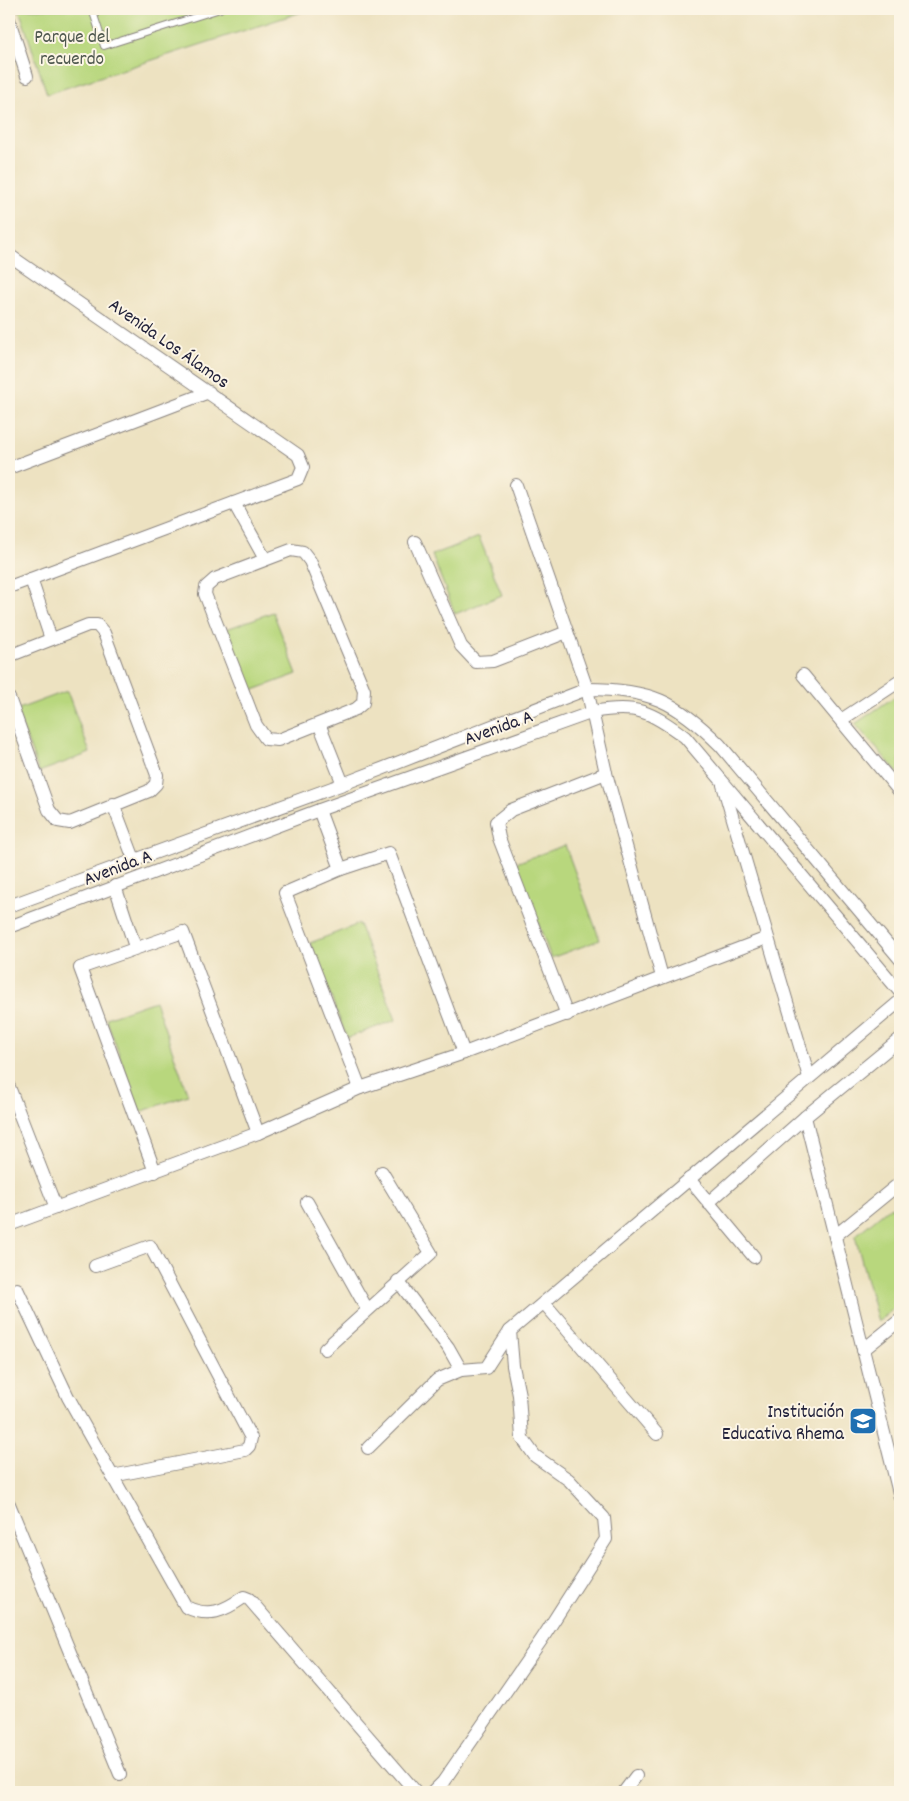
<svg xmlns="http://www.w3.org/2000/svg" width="909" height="1801" font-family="Dekko,sans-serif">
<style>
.green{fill:#b8d77d;stroke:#6d7c5c}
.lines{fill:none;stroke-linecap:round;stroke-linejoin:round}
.service-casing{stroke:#88827e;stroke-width:8}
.minor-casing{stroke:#88827e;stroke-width:14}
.service{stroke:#fff;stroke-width:6}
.minor{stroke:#fff;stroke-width:12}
.labels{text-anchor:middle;stroke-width:4;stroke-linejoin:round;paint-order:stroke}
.park-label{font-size:19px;fill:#4f584f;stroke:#fcf5e5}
.street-label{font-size:19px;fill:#22223b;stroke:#fcf5e5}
.poi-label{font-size:19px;fill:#22223b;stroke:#fcf5e5;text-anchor:end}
</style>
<rect width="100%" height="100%" fill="#fcf5e5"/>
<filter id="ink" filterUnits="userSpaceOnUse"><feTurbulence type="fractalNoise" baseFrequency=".02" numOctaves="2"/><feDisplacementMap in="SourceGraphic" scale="10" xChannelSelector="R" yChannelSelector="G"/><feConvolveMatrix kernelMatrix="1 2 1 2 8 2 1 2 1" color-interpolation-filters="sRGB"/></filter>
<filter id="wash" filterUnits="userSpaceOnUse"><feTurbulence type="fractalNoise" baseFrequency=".0096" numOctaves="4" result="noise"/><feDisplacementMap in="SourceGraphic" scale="20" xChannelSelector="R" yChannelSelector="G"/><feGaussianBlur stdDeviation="1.12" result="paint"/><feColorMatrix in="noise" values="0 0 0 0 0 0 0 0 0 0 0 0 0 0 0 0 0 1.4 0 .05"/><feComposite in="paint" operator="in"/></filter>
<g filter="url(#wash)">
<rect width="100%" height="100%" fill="#ede2c1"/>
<g class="green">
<path d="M19 9H311L47 94Z"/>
<path d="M479 537 502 595 455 614 432 555Z"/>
<path d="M273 612 297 674 248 692 224 630Z"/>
<path d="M67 691 90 753 39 772 16 710Z"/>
<path d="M900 693V775L855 724Z"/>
<path d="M565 845 600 940 551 958 516 863Z"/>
<path d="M359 924 396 1020 347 1038 310 943Z"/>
<path d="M155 1001 188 1095 140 1112 106 1018Z"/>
<path d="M891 1206 900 1217V1303L878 1322 855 1236Z"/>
</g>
</g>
<g filter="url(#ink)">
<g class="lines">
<defs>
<path id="service" d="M92 9 104 46 220 9"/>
<g id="minor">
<path d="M9 20 27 76"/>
<path d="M9 255 298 455 303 467 298 479 9 587"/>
<path d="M9 468 209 392"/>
<path d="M516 485 587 689 606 773 662 977"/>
<path d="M234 503 265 559"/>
<path d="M415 542 461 646 476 662 493 661 567 632"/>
<path d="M291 550 303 552 310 561 364 690 363 703 356 709 278 740 266 739 256 725 205 594 206 587 215 579Z"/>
<path d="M31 579 51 639"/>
<path d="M9 656 88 625H97L104 633 157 775 156 784 149 791 70 823 58 821 49 810 9 698"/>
<path d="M803 675 900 792"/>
<path d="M841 720 900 681"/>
<path d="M320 726 343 784"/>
<path d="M723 785 809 1077"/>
<path d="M113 804 134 859"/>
<path d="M319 810 341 869"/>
<path d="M115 886 135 947"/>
<path d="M9 906 343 784 587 689C650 689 676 701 720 745L900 959"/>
<path d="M9 927 319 810 593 712C636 704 650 711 685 737L900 992"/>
<path d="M567 1015 499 838 496 822 511 810 606 773"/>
<path d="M9 1087 56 1208"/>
<path d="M360 1088 285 893 341 869 389 853 464 1053"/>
<path d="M805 1117 900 1497"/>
<path d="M155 1172 80 968 183 932 258 1133"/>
<path d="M689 1179 754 1257"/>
<path d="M307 1202 367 1309"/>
<path d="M708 1203 805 1117 900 1039"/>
<path d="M9 1225 258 1133 360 1088 464 1053 767 938"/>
<path d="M835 1236 900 1183"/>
<path d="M95 1266 150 1246 251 1438 249 1446 245 1450 112 1476"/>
<path d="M398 1281 448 1347 461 1370"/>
<path d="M9 1292 17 1289 68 1397 186 1607C209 1618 224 1611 244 1597L249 1599 416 1792"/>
<path d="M544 1303 657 1434"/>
<path d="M325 1349 431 1253 382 1172"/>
<path d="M863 1350 900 1320"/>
<path d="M368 1448 437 1380 461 1370 486 1368 510 1331 900 1001"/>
<path d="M9 1504 120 1774"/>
<path d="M433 1792 443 1782 542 1639 606 1539 604 1518 569 1480 535 1456 522 1438 519 1395 513 1366 510 1331"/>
<path d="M624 1792 636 1776"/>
</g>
</defs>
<use href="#service" class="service-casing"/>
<use href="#minor" class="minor-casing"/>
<use href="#service" class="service"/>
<use href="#minor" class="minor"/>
</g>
</g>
<defs>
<symbol id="school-square" viewBox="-11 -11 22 22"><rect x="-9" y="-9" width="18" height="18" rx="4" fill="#1f6fb2" stroke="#fcf5e5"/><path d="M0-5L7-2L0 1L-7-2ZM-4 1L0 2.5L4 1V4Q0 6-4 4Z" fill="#fff"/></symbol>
</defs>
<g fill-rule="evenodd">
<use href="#school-square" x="847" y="1405" width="32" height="32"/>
</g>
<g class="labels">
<g class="park-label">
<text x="72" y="42">Parque del<tspan x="72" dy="22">recuerdo</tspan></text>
</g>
<g class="street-label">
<text transform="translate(170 342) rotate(35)" y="7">Avenida Los Álamos</text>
<text transform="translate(498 726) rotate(-20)" y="7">Avenida A</text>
<text transform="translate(117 866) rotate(-21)" y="7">Avenida A</text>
</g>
<g class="poi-label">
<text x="844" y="1417">Institución<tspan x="844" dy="22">Educativa Rhema</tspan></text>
</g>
</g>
<rect width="909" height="1801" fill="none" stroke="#fcf5e5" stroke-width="30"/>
</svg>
